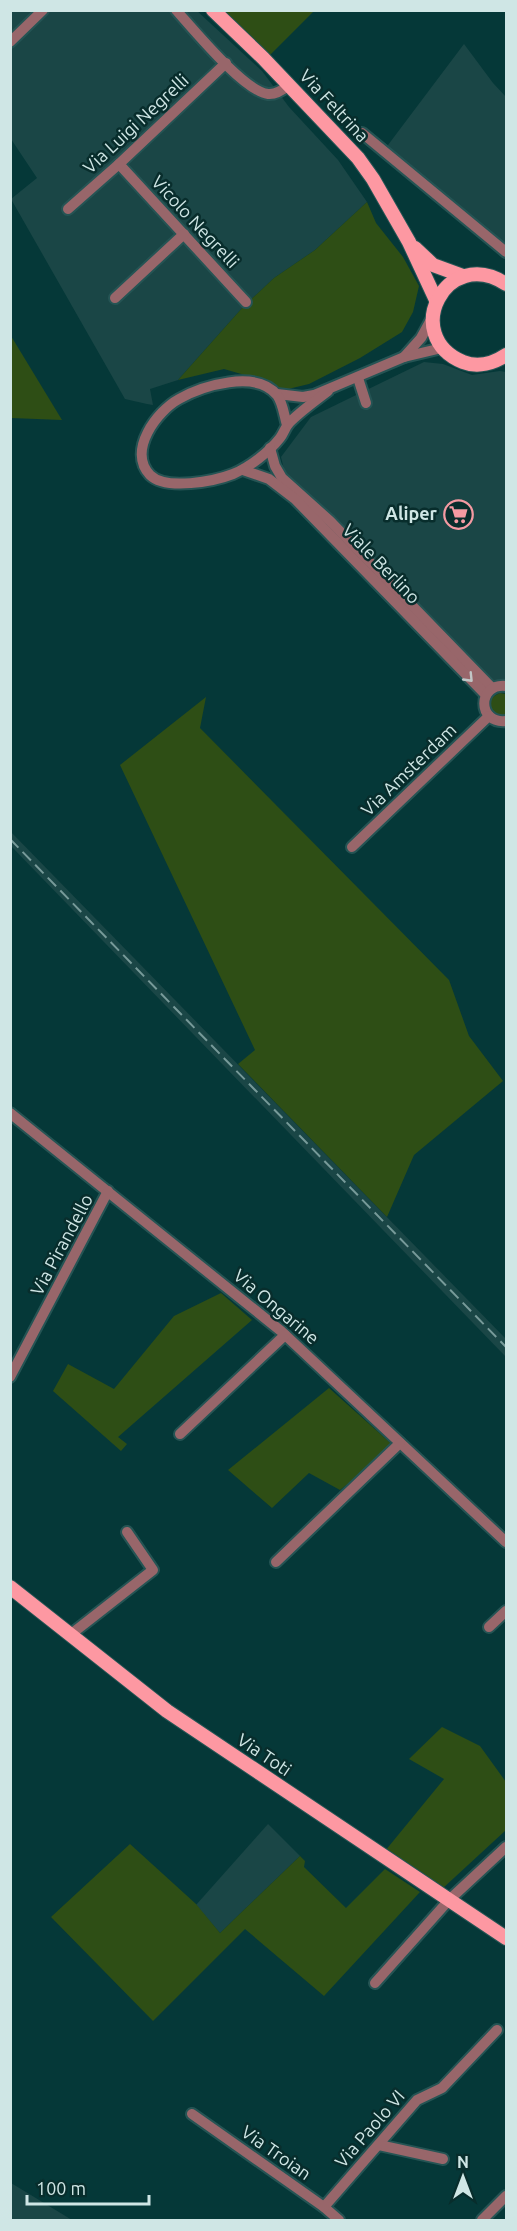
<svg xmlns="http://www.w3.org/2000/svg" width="517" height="2231" font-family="Ubuntu,sans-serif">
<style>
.built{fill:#1a4646}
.green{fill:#2e4e15}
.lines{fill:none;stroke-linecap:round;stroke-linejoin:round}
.minor-casing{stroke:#255454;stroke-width:14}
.major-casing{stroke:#255454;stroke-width:16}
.minor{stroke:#98666a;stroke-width:10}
.major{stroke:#fd98a2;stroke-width:14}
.rail{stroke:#779a99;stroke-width:2;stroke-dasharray:12 6;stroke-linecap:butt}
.oneway{stroke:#c1c6c6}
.labels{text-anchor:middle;stroke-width:5;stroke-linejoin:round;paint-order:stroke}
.street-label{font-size:18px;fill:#cfe6e5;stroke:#082d2c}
.poi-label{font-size:18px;font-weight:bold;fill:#cfe6e5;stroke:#082d2c;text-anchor:end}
</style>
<rect width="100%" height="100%" fill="#053838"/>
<g class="built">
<path d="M196 10 262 71 289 107 338 160 367 202 315 250 274 278 243 307 178 380 150 389 153 405 147 404 125 399 11 199 37 178 11 139V11Z"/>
<path d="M464 44 493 83 506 97V247L385 149Z"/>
<path d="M424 362 443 364 472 375 500 371 506 372V682L493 680 285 473 281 457 311 417Z"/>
<path d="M10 831 506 1339V1357L11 846Z"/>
<path d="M268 1824 300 1856 220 1933 196 1905Z"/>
<path d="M10 2183H11L72 2220H11Z"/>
</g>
<g class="green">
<path d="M221 11H314L270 55Z"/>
<path d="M367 202 376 223 403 257 419 286 413 312 402 332 360 358 309 384 284 390 255 378 224 369 178 380 243 307 274 278 315 250Z"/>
<path d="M10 336H11L62 420 11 418Z"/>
<path d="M500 693 506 694V716L493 715C487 705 489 697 500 693Z"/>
<path d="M206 697 200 728 449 980 469 1036 503 1081 414 1155 387 1217 238 1064 255 1050 120 765Z"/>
<path d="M221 1293 252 1320 118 1437 127 1444 121 1451 53 1391 68 1364 114 1389 174 1316Z"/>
<path d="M329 1388 395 1447 340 1490 309 1473 272 1508 228 1470Z"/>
<path d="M442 1727 480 1746 506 1782V1830L442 1889 385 1851 444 1779 409 1759Z"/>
<path d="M130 1844 196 1904 220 1933 300 1856 305 1861 304 1867 346 1908 385 1869 420 1892 324 1996 245 1929 153 2021 51 1917Z"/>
</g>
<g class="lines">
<defs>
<g id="minor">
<path d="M176 10C194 30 244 91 268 94 276 95 284 89 289 85"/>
<path d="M10 42 43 10"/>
<path d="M362 133 506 252"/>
<path d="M119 164 246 302"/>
<path d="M68 209 119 164 226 63"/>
<path d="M115 298 184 234"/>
<path d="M404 357 421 338 432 318"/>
<path d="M358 378 366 403"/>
<path d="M277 394 303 397 314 395 404 357 442 348"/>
<path d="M287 425C284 415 283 403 277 395 256 369 202 386 179 399 157 411 127 451 150 475 166 491 215 481 233 474 250 467 269 452 280 438 284 433 285 427 290 422 302 410 315 401 328 391"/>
<path d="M270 448 275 466 282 478 330 521 492 688"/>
<path d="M243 470 269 479 295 499 486 695"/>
<path d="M506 686C477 683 477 724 506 721"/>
<path d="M352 847 489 716"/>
<path d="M10 1113 281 1331 506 1542"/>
<path d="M10 1377 108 1191"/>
<path d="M180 1434 285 1335"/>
<path d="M276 1562 400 1443"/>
<path d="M489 1627 506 1611"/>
<path d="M70 1635 153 1570 127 1532"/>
<path d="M375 1983 449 1900 506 1847"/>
<path d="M192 2114 324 2207 339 2220"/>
<path d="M379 2145 443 2159"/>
<path d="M324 2207 417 2100 442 2088 497 2030"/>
<path d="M482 2220 506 2196"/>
</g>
<g id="major">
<path d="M213 10 263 58 358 158 373 179 409 242 436 300"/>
<path d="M415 248 433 265 463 276"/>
<path d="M506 284C446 245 400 336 463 362 478 368 494 363 506 355"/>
<path d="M10 1587 167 1711 506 1938"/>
</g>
</defs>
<use href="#minor" class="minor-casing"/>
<use href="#major" class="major-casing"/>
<use href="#minor" class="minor"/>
<use href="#major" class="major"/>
<path class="rail" d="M10 839 506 1347"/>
</g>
<defs><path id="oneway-chevron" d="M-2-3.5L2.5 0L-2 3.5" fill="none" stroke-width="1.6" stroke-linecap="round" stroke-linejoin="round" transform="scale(1.5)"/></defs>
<use class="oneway" href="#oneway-chevron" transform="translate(469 678) rotate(46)"/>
<defs>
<symbol id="supermarket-ring" viewBox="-11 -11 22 22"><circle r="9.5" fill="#082d2c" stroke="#f49aa2" stroke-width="1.5"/><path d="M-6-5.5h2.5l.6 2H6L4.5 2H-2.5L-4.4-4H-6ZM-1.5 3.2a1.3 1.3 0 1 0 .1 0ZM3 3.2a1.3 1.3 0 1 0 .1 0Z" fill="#f49aa2"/></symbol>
</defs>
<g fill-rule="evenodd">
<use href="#supermarket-ring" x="442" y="498" width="33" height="33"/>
</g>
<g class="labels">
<g class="street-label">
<text transform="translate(334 106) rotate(47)" y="6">Via Feltrina</text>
<text transform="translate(136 124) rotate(-43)" y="6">Via Luigi Negrelli</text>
<text transform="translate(195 222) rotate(47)" y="6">Vicolo Negrelli</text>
<text transform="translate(381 564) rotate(46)" y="6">Viale Berlino</text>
<text transform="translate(409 770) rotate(-44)" y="6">Via Amsterdam</text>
<text transform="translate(62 1245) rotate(-62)" y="6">Via Pirandello</text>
<text transform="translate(276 1307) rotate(40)" y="6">Via Ongarine</text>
<text transform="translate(264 1755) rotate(34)" y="6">Via Toti</text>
<text transform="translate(370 2129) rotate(-49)" y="6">Via Paolo VI</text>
<text transform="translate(276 2153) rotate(35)" y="6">Via Troian</text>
</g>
<g class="poi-label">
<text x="437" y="520">Aliper</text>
</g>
</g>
<rect width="517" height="2231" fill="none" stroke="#cfe6e5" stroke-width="24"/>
<g transform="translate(463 2177)" stroke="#082d2c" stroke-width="4.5" paint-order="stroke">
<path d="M0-4.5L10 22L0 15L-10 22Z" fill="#cfe6e5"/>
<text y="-9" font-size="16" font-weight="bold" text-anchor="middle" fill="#cfe6e5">N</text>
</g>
<path d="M27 2195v9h122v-9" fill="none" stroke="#cfe6e5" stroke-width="3"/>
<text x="36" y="2195" font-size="18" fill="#cfe6e5" stroke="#082d2c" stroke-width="4.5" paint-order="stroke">100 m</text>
</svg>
